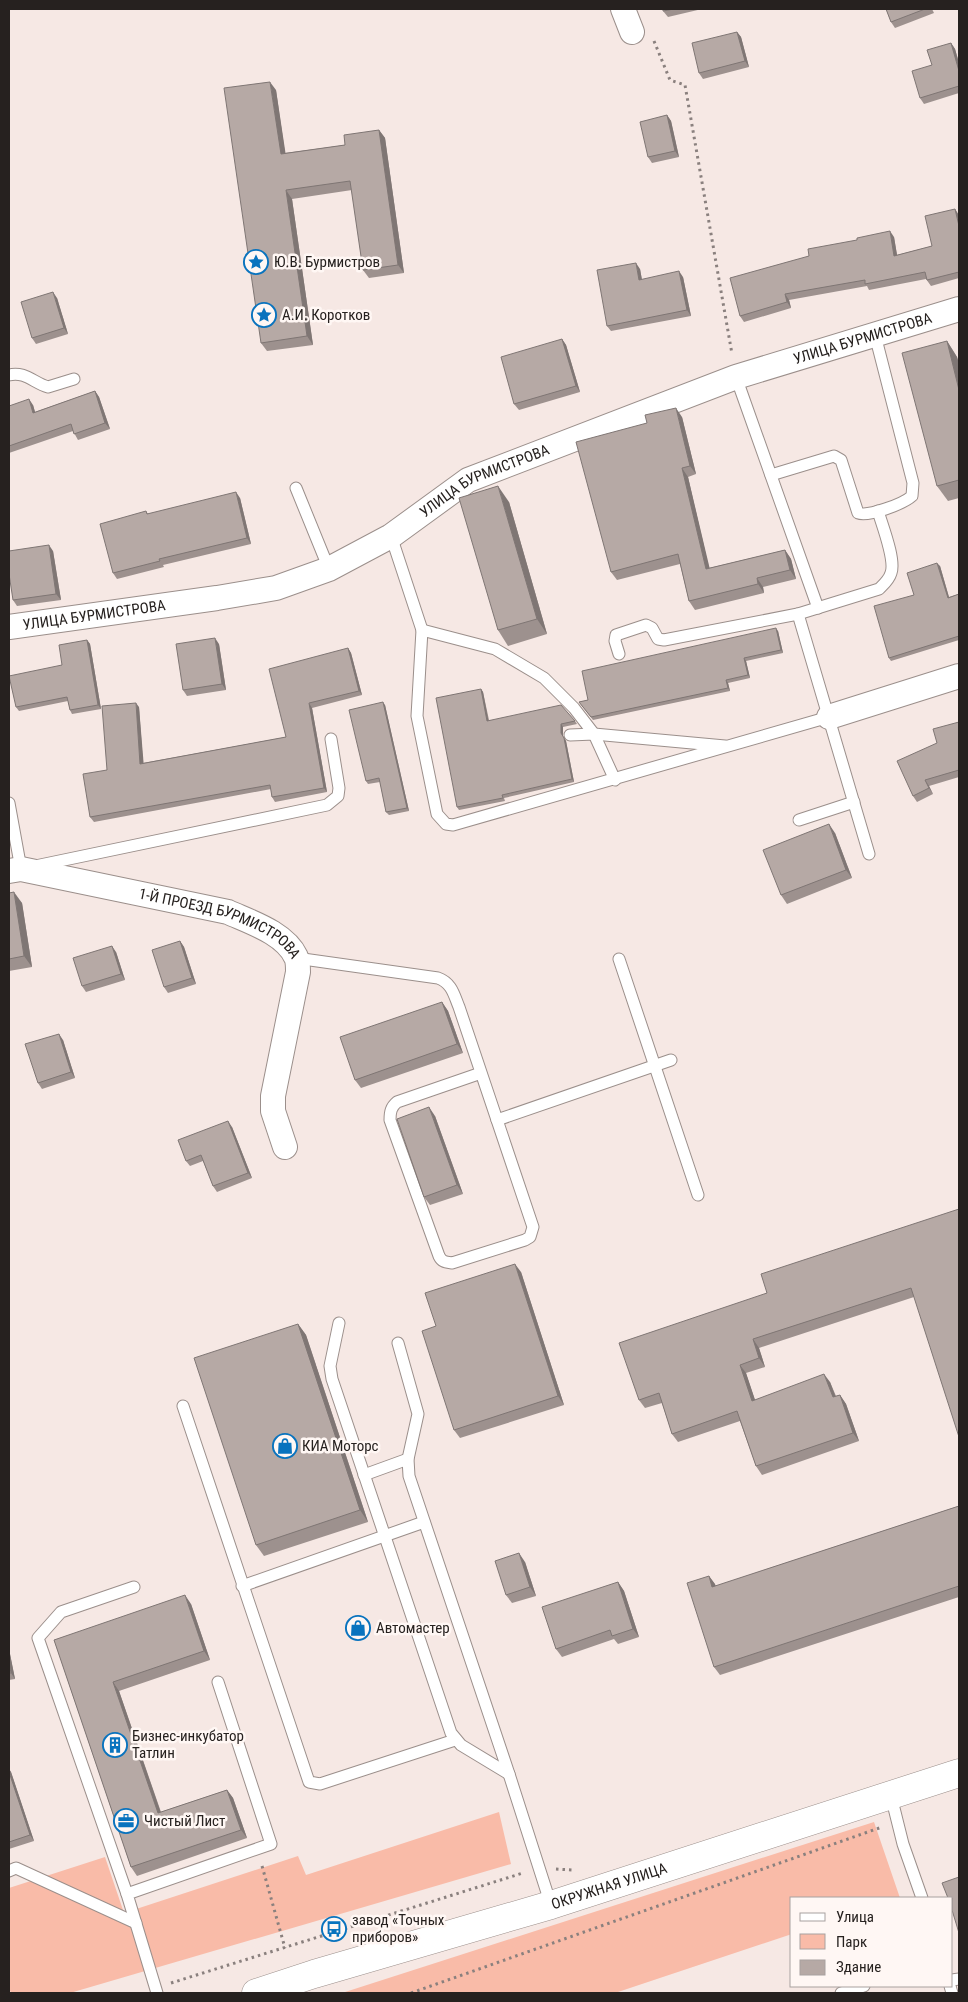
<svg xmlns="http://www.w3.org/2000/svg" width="968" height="2002" font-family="'Roboto Condensed',sans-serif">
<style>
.green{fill:#f9bba8}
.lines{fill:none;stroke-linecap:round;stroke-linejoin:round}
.service-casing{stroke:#9b8f8b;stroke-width:13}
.minor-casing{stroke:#9b8f8b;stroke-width:26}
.primary-casing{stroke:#9b8f8b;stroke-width:29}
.path{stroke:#8a807e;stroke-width:3;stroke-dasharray:2.5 4;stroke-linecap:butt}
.service{stroke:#fff;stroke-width:11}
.minor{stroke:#fff;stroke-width:24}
.primary{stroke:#fff;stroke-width:28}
.wall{fill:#9d918e}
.shaded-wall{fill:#7f7674}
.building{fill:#b6a9a5;stroke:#7f7674}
.labels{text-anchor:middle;stroke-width:5;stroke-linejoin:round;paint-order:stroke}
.poi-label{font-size:15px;fill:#26211f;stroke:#fff7f4;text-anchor:start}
.street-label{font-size:15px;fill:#26211f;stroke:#fff7f4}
</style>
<rect width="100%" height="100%" fill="#f6e8e4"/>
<g class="green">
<path d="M499 1812 511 1864 70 1993H12L9 1990V1888L105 1857 124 1913 298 1856 306 1875Z"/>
<path d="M874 1822 900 1898H792V1934L615 1993H342Z"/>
</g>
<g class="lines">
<defs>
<g id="service">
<path d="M9 375C25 371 34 383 48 387L74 379"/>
<path d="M736 377 818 608"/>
<path d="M771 475 834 456 841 460 858 513C868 517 903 504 912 496L913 483 875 335"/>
<path d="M296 488 329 569"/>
<path d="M391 536 422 630 417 716 437 814 446 824 453 825 829 717"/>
<path d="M798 614 869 854"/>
<path d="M422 630 495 649 544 678 574 708 594 734 615 780"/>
<path d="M619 654 615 641 616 635 646 625 652 628 658 639 664 640 798 614 879 589C884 584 889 580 891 573 896 560 882 525 878 511"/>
<path d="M570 735 594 734 725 746"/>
<path d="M9 803 21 869 327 805 338 796 339 788 331 739"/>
<path d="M799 820 854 802"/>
<path d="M296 958 438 978C452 983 454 995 459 1007L533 1227 530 1237 525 1240 452 1263C445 1262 442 1262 439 1256L390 1120C390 1112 391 1107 397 1102L481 1073"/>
<path d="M619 959 698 1195"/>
<path d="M497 1120 671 1060"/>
<path d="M339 1323 330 1366 332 1379 451 1733 461 1745 509 1774"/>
<path d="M398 1343 418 1414 408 1459 409 1476 509 1774 551 1905"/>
<path d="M183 1406 309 1782 320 1784 455 1740"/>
<path d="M364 1475 408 1459"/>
<path d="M242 1586 424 1522"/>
<path d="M891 1796 903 1844 922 1898"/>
<path d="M9 1871 16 1868 136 1923"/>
<path d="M127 1894 38 1638 61 1612 134 1587"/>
<path d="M952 1980 959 1979"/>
<path d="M950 1986 952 1993"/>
<path d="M157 1993 127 1894 271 1844 218 1682"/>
<path d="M841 1993 864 1986"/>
</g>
<g id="minor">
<path d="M623 9 632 32"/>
<path id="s1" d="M9 627 217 598 276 588 329 569 391 536 468 480 736 377 959 309"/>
<path d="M829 717 959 676"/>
<path id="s2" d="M9 871 21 869 228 912C250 922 285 933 296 957 298 961 298 968 298 972L273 1096V1111L285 1147"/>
</g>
<g id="primary">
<path id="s3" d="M256 1993 314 1974 551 1905 959 1773"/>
</g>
</defs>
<use href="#service" class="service-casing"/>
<use href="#minor" class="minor-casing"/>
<use href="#primary" class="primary-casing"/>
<g class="path">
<path d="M654 41 670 80 685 85 732 354"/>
<path d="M262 1866 285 1948"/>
<path d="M556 1869 573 1870"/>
<path d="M171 1983 523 1873"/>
<path d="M411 1993 882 1827"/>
</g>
<use href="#service" class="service"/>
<use href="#minor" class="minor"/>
<use href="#primary" class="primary"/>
</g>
<g class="wall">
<path d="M663 9H702L668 17 663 11Z"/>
<path d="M886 9H932L934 13 895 28 891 22Z"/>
<path d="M737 32 741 37 749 67 703 79 699 73Z"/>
<path d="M951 43 955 49 959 63V93L924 104 920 98 932 65Z"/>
<path d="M276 90 285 153 345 145 379 130 385 138 404 273 369 278 363 270 352 190 292 199 313 345 267 351 261 343Z"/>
<path d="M667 115 671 121 679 157 652 163 648 157Z"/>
<path d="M955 209 959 215V278L931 286 926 279 869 290 867 286 789 300 791 308 744 322 740 316 894 237 897 255 932 246Z"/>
<path d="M640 269 642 280 683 277 691 316 611 331 607 326Z"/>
<path d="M57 298 68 334 36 344 32 338Z"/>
<path d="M562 339 566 345 580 392 519 410 514 404Z"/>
<path d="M947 341 957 357 959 364V498L948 501 937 486Z"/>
<path d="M95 391 99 397 110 429 78 440 73 431 9 453V406L33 405 35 412Z"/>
<path d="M682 417 696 474 688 477 709 568 785 550 791 559 796 579 763 587 764 593 695 610 689 601 680 564 617 580 611 572Z"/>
<path d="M240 498 251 544 163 565 164 567 117 579 113 573 146 511 148 514Z"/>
<path d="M509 502 547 634 508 646 498 630Z"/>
<path d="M53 551 61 600 17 606 13 600Z"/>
<path d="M940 566 949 597 959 594V640L891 661 889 658 914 595Z"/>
<path d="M778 631 783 653 746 661 750 678 728 683 730 691 593 720 579 702 588 700Z"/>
<path d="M87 640 90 644 101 709 72 714 70 710 68 701 19 711 16 707 62 665Z"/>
<path d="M219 644 226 690 187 696 183 690Z"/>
<path d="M348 648 351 653 362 695 312 708 327 792 275 802 272 797 271 789 94 822 90 817 107 770 139 707 143 763 286 737Z"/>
<path d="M481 689 483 692 489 720 575 721 577 724 563 727V736L566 741 574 782 504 798 505 801 459 810 457 807Z"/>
<path d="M385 705 409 811 389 815 386 812 380 782 368 784 366 781Z"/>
<path d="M959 722V777L929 786 933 794 917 802 913 796 937 743Z"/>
<path d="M835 833 852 878 787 904 781 895Z"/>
<path d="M9 893 22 903 32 967 9 971Z"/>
<path d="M180 941 184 947 196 984 168 993 164 987Z"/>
<path d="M116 952 125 980 86 992 82 986Z"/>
<path d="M442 1002 448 1011 463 1053 361 1088 355 1080Z"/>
<path d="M63 1040 75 1078 42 1089 38 1083Z"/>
<path d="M435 1116 463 1194 430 1205 424 1197Z"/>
<path d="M232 1127 252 1178 217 1192 213 1186 203 1161 190 1166 186 1161Z"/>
<path d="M959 1209 914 1297 759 1348 765 1367 746 1373 755 1400 830 1382 836 1396 840 1395 846 1404 859 1441 762 1475 756 1466 740 1421 678 1442 672 1434 662 1403 645 1408 639 1400 767 1293Z"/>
<path d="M521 1272 564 1405 460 1438 454 1430 436 1326Z"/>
<path d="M298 1324 306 1335 368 1522 264 1556 256 1545Z"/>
<path d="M959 1506V1597L720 1675 714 1667 709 1576 716 1586Z"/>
<path d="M525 1562 536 1596 512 1603 506 1595Z"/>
<path d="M618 1582 624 1591 639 1637 618 1644 614 1639 562 1657 556 1649Z"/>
<path d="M191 1604 210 1660 119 1691 161 1812 227 1790 233 1798 247 1838 137 1876 131 1867 54 1640Z"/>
<path d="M9 1649 15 1679 9 1680Z"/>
<path d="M9 1769 11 1772 34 1841 9 1849Z"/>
</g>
<g class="shaded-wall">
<path d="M737 32 741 37 749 67 745 61Z"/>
<path d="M951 43 955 49 959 63V71Z"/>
<path d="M270 82 276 90 287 163 281 154Z"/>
<path d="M667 115 671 121 679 157 675 151Z"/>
<path d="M379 130 385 138 404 273 398 265Z"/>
<path d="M286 190 292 199 313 345 307 336Z"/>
<path d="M955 209 959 216V226Z"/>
<path d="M890 231 894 237 898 261 894 256Z"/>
<path d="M636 263 640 269 643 286 639 280Z"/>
<path d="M679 271 683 277 691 316 687 310Z"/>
<path d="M53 292 57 298 68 334 64 328Z"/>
<path d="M785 294 789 300 791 308 787 302Z"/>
<path d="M562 339 566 345 580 392 576 386Z"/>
<path d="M947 341 957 357 959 364V390Z"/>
<path d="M95 391 99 397 110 429 105 423Z"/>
<path d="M29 399 33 405 37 419 33 413Z"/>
<path d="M676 408 682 417 696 474 690 466Z"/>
<path d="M682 468 688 477 712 578 706 569Z"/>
<path d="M498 486 509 502 547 634 537 619Z"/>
<path d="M236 492 240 498 251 544 247 538Z"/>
<path d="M49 545 53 551 61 600 56 594Z"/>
<path d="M785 550 791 559 796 579 790 570Z"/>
<path d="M937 563 940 566 950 601 948 598Z"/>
<path d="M757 578 763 587 764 593 758 584Z"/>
<path d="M776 628 778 631 783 653 781 650Z"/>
<path d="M215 638 219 644 226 690 222 684Z"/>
<path d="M87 640 90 644 101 709 98 705Z"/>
<path d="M348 648 351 653 362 695 359 691Z"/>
<path d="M744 658 746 661 750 678 748 675Z"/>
<path d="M726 680 728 683 730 691 728 688Z"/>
<path d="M481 689 483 692 489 724 487 721Z"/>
<path d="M383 702 385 705 409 811 407 808Z"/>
<path d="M136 703 139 707 144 768 140 764Z"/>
<path d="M309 703 312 708 327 792 324 788Z"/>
<path d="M561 724 563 727V736L561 733Z"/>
<path d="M564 738 566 741 574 782 572 779Z"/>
<path d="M925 780 929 786 933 794 929 788Z"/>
<path d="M829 824 835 833 852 878 846 870Z"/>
<path d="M14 892 22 903 32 967 24 956Z"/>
<path d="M180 941 184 947 196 984 192 978Z"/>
<path d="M112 946 116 952 125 980 121 974Z"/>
<path d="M442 1002 448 1011 463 1053 457 1044Z"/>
<path d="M59 1034 63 1040 75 1078 71 1072Z"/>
<path d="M429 1107 435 1116 463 1194 457 1185Z"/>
<path d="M228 1121 232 1127 252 1178 248 1173Z"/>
<path d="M515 1264 521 1272 564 1405 558 1396Z"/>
<path d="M298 1324 306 1335 368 1522 360 1510Z"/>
<path d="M753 1339 759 1348 765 1367 759 1358Z"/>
<path d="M740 1365 746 1373 758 1409 752 1401Z"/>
<path d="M824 1374 830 1382 839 1406 833 1397Z"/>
<path d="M840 1395 846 1404 859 1441 853 1433Z"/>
<path d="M519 1553 525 1562 536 1596 530 1587Z"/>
<path d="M709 1576 715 1584 718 1595 712 1587Z"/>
<path d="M618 1582 624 1591 639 1637 633 1629Z"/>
<path d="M185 1595 191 1604 210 1660 204 1651Z"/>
<path d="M9 1649 15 1679 11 1673 9 1663Z"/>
<path d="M113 1682 119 1691 164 1822 158 1813Z"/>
<path d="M9 1769 11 1772 34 1841 30 1835 9 1772Z"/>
<path d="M227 1790 233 1798 247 1838 241 1830Z"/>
</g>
<g class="building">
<path d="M663 9H674L663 11Z"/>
<path d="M886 9H925L891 22Z"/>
<path d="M737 32 745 61 699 73 692 43Z"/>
<path d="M951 43 959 71V86L920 98 912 71 932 65 927 50Z"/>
<path d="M270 82 281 154 345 145 344 135 379 130 398 265 363 270 350 181 286 190 307 336 261 343 224 88Z"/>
<path d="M667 115 675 151 648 157 640 122Z"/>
<path d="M955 209 959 226V272L927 280 925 272 865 284V280L785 294 787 302 740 316 730 278 809 256 808 249 857 240V238L890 231 894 256 932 246 925 216Z"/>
<path d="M636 263 639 280 679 271 687 310 607 326 597 270Z"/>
<path d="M53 292 64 328 32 338 21 302Z"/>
<path d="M562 339 576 386 514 404 501 357Z"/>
<path d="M947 341 959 390V480L937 486 902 353Z"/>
<path d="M95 391 105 423 74 434 71 424 9 446V406L29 399 33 413Z"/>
<path d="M676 408 690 466 682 468 706 569 785 550 790 570 757 578 758 584 689 601 678 554 611 572 576 442 647 423 645 415Z"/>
<path d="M498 486 537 619 498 630 459 498Z"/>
<path d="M236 492 247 538 159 559 160 561 113 573 100 524 146 511 147 514Z"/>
<path d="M49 545 56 594 13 600 9 574V551Z"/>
<path d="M937 563 948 598 959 594V636L889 658 874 606 914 595 907 573Z"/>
<path d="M776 628 781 650 744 658 748 675 726 680 728 688 591 717 579 702 588 700 582 671Z"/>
<path d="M215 638 222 684 183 690 176 644Z"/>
<path d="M87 640 98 705 70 710 67 697 16 707 9 676 62 665 59 645Z"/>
<path d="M348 648 359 691 309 703 324 788 272 797 270 785 90 817 83 774 107 770 102 706 136 703 140 764 286 737 269 669Z"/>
<path d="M481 689 487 721 561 705 575 721 561 724V733L564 738 572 779 502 795 503 798 457 807 436 698Z"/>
<path d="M383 702 407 808 386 812 379 778 366 781 349 710Z"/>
<path d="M959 722V770L925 780 929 788 913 796 897 761 937 743 933 729Z"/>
<path d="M829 824 846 870 781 895 763 850Z"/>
<path d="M14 892 24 956 9 959V893Z"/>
<path d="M180 941 192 978 164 987 152 950Z"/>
<path d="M112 946 121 974 82 986 73 958Z"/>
<path d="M442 1002 457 1044 355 1080 340 1037Z"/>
<path d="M59 1034 71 1072 38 1083 25 1044Z"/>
<path d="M429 1107 457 1185 424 1197 397 1119Z"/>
<path d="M228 1121 248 1173 213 1186 201 1155 186 1161 178 1140Z"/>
<path d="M959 1209V1437L911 1288 753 1339 759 1358 740 1365 752 1401 824 1374 833 1397 840 1395 853 1433 756 1466 737 1411 672 1434 659 1393 639 1400 619 1343 767 1293 761 1274Z"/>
<path d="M515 1264 558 1396 454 1430 422 1331 436 1326 425 1293Z"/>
<path d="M298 1324 360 1510 256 1545 194 1358Z"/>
<path d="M959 1506V1586L714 1667 687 1583 709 1576 712 1587Z"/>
<path d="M519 1553 530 1587 506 1595 495 1561Z"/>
<path d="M618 1582 633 1629 612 1636 610 1630 556 1649 542 1607Z"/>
<path d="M185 1595 204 1651 113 1682 158 1813 227 1790 241 1830 131 1867 54 1640Z"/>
<path d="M9 1663 11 1673H9Z"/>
<path d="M9 1772 30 1835 9 1842Z"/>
<path d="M959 1877V1933L952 1910V1898H948L942 1883Z"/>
</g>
<defs>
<symbol id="sight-ring" viewBox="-11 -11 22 22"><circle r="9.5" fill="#fff7f4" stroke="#0973be" stroke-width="1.5"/><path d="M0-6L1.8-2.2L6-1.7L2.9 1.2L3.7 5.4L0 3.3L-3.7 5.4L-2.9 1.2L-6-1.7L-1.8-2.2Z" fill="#0973be"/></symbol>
<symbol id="shop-ring" viewBox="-11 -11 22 22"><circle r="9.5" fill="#fff7f4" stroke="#0973be" stroke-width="1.5"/><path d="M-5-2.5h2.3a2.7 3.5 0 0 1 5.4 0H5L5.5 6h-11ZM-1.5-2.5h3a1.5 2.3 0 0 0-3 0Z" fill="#0973be"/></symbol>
<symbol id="building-ring" viewBox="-11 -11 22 22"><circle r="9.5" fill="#fff7f4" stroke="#0973be" stroke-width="1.5"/><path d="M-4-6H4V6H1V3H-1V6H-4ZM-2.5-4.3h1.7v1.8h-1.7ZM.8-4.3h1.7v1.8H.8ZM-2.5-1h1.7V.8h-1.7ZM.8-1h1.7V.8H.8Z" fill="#0973be"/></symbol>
<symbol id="office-ring" viewBox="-11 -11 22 22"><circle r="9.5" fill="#fff7f4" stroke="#0973be" stroke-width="1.5"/><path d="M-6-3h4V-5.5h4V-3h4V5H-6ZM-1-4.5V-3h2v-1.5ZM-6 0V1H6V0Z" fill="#0973be"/></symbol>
<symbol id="bus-ring" viewBox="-11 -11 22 22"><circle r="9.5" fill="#fff7f4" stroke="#0973be" stroke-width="1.5"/><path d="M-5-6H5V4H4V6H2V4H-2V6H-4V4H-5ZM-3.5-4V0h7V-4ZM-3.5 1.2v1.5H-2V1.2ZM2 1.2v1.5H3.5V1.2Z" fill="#0973be"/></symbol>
</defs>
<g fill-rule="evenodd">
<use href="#sight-ring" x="242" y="248" width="28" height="28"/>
<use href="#sight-ring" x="250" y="301" width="28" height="28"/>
<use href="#shop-ring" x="271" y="1432" width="28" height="28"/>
<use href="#shop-ring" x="344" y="1614" width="28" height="28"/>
<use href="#building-ring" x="101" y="1731" width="28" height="28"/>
<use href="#office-ring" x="112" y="1807" width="28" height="28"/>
<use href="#bus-ring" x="320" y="1915" width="28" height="28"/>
</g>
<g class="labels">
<g class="poi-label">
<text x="274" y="267">Ю.В. Бурмистров</text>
<text x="282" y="320">А.И. Коротков</text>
<text x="302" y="1451">КИА Моторс</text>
<text x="376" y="1633">Автомастер</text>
<text x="132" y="1741">Бизнес-инкубатор<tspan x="132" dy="17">Татлин</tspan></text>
<text x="144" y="1826">Чистый Лист</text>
<text x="352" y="1925">завод «Точных<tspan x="352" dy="17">приборов»</tspan></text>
</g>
<g class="street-label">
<text dy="5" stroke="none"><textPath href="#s1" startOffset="911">УЛИЦА БУРМИСТРОВА</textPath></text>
<text dy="5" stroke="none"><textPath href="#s1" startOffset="506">УЛИЦА БУРМИСТРОВА</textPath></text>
<text dy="5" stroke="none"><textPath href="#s1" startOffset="86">УЛИЦА БУРМИСТРОВА</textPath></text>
<text dy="5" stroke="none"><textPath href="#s2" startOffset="220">1-Й ПРОЕЗД БУРМИСТРОВА</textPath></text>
<text dy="5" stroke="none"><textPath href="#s3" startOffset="369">ОКРУЖНАЯ УЛИЦА</textPath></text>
</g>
</g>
<rect width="968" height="2002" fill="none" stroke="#26211f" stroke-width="20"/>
<rect x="790" y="1897" width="162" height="90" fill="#fff7f4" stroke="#a8a19f"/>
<rect x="800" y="1913" width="25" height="8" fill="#ffffff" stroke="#a8a19f"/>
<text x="836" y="1922" font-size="15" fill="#26211f">Улица</text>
<rect x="800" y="1934" width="25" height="15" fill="#f9bba8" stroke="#a8a19f"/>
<text x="836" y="1947" font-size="15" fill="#26211f">Парк</text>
<rect x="800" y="1960" width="25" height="15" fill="#b6a9a5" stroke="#a8a19f"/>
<text x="836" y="1972" font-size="15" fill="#26211f">Здание</text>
</svg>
